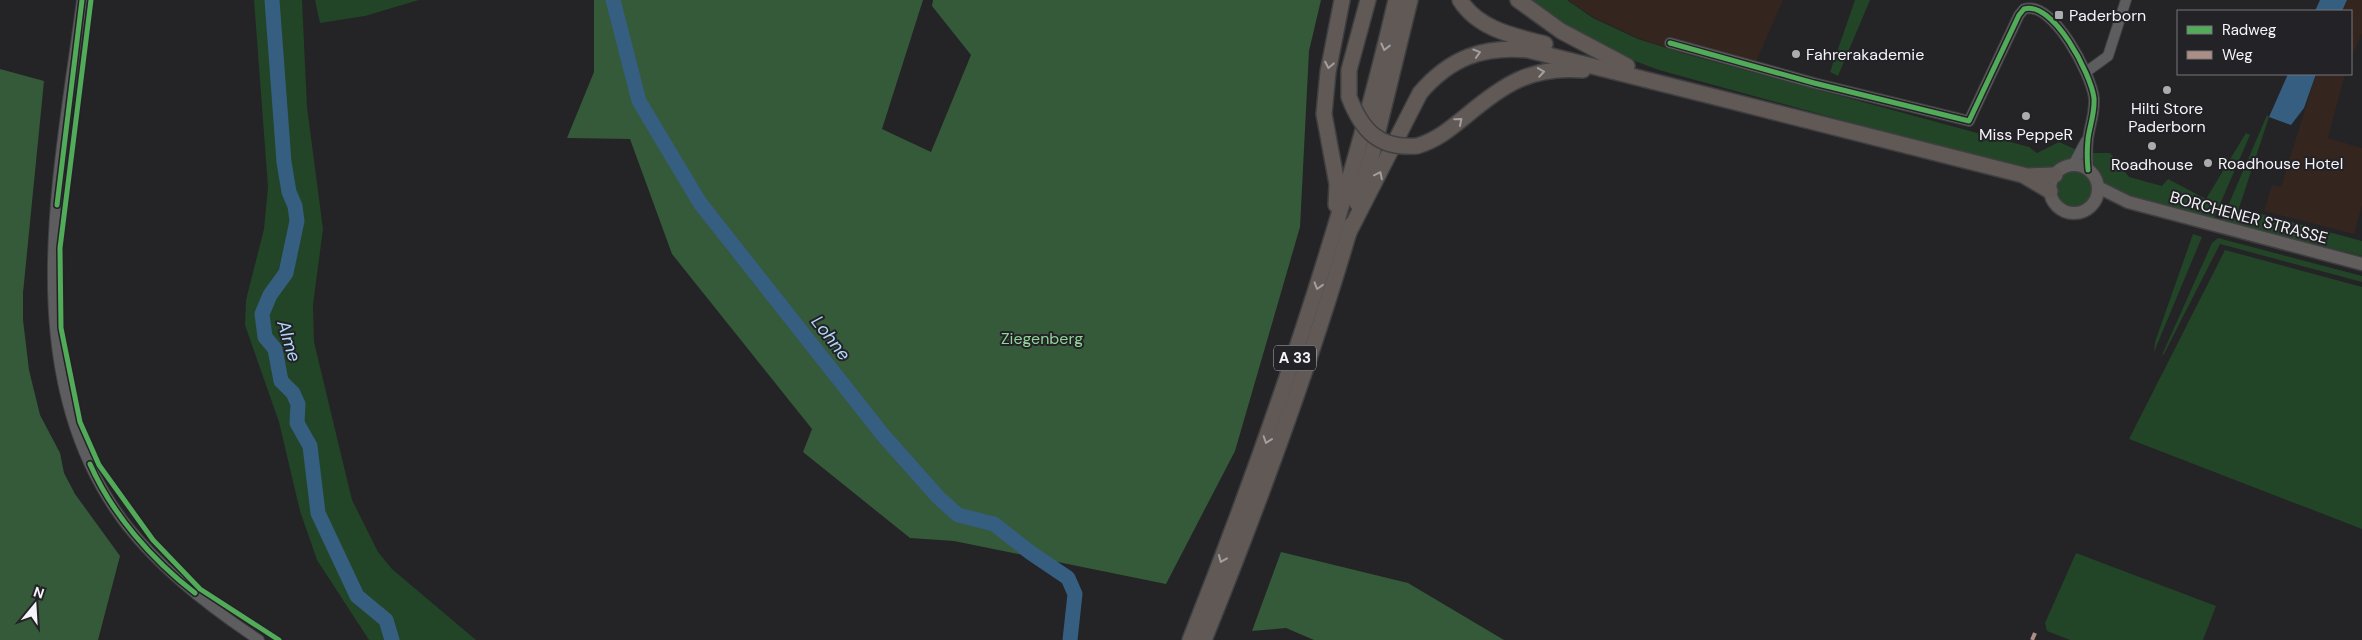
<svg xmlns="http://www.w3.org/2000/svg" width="2362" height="640" font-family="'DM Sans',sans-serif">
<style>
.commercial{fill:#34261e}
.green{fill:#214526}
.forest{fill:#345a39}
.water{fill:#355e81}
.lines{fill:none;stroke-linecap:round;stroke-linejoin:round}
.river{stroke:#355e81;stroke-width:15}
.minor-casing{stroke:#3f3f41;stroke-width:12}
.major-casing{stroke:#3f3f41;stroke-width:15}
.highway-casing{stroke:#3f3f41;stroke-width:18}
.minor{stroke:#5d5d5f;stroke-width:10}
.major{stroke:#615d5c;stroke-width:12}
.highway{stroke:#605956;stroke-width:15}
.highway-bridge-casing{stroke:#3f3f41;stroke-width:18;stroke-linecap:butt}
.highway-bridge{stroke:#605956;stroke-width:15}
.quiet{stroke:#ac8f84;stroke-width:4;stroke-dasharray:8 4;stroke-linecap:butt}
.cycleway-casing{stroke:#232227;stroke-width:8}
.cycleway{stroke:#51ab58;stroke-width:5}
.oneway{stroke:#a39f9f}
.poi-dot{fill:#acabae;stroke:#232227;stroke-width:2}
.labels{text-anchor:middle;stroke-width:4;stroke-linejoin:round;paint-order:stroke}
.shield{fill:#232227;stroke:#b6b5b9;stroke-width:1}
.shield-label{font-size:15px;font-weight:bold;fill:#f5f4f8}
.poi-label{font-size:16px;fill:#f5f4f8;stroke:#232227;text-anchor:start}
.street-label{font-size:16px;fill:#f5f4f8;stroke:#232227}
.park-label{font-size:16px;fill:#91d496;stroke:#232227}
.water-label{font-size:18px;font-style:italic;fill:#afd7fb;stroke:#232227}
</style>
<rect width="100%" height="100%" fill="#242326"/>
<g class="commercial">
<path d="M1568 0H1783L1756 62 1672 39 1668 48 1638 38 1593 17Z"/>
<path d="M2347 0H2362V33L2351 58V11H2342Z"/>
<path d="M2316 74H2345L2328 138 2362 148V205L2354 234 2264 211 2272 185 2281 187Z"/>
</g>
<g class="green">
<path d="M254 0H302L307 107 323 229 313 305 314 342 352 500 378 552 392 569 476 640H369L317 560 300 511 279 422 245 325 246 300 264 229 268 187Z"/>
<path d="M315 0H419L365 16 320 23Z"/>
<path d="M1528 0H1567L1593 18 1638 39 1689 55 2029 147 2037 153 2059 142 2077 150C2060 173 2039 171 2013 167L1659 70 1605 50 1564 28Z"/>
<path d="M1855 0H1870L1838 76 1830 72Z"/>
<path d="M2267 115 2269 117 2239 208 2362 241V256L2222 220Z"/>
<path d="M2246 133 2250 135 2214 218 2122 194C2107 187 2092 171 2092 153H2110L2129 177 2162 186 2168 179 2206 199Z"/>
<circle cx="2074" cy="190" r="19"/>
<path d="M2193 234 2202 237 2154 352 2155 342Z"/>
<path d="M2218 238 2362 276V282L2220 244 2164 354 2162 355 2212 243Z"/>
<path d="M2225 250 2362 287V529L2129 439Z"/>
<path d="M2076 553 2216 606 2203 640H2070L2047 631 2045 623Z"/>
</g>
<g class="forest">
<path d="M594 0H923L882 129 931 152 971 55 932 6 933 0H1321L1309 51 1300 227 1235 451 1166 584 954 541 910 538 803 452 812 429 672 254 630 139 567 138 594 72Z"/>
<path d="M0 69 44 81 23 293V320L29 370 40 415 60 453 64 473 75 494 120 556 98 640H0Z"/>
<path d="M1281 552 1408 583 1504 640H1314L1286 628 1252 631Z"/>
</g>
<g class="water">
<path d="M2320 0H2347L2342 11H2315Z"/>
<path d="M2288 74H2316L2304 108 2291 125 2269 117Z"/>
</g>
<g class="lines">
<g class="river">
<path d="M272 0 284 162 289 192 295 206 297 221 286 273 270 295 262 314 265 337 275 349 281 381 293 393 298 404 297 423 310 446 318 513 357 596 386 620 392 640"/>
<path d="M613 0 639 101 700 203 883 435 939 498 958 515 994 524 1031 553 1068 578 1075 594 1070 640"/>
</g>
<defs>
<g id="minor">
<path d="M82 0C60 171 11 378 128 527 164 572 212 609 259 640"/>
<path d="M1670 43 1814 83 1969 121 2019 15 2024 9C2053 0 2091 74 2094 98 2095 113 2090 124 2088 139 2087 149 2087 160 2088 170"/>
<path d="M2086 72 2108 56 2126 0"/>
<path d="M2073 165 2086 141"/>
</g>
<g id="major">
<circle cx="2074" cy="189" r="24"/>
<path d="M2098 187 2128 202 2362 264"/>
</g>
<g id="highway">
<path d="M1460 0C1478 29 1514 36 1545 44"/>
<path d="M1518 0 1561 31 1627 66"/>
<path d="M1349 97V70L1368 0"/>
<path d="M1417 146C1437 140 1450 129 1466 116 1504 84 1531 66 1583 70"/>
<path d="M2027 176 2055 175"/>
<path d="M1357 203 1374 147 1410 0"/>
<path d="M1336 205 1337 184 1324 114 1328 72 1342 0"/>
<path d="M1348 234 1420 93C1450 58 1482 46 1528 50 1693 92 1858 132 2023 175L2050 191"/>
<path d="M1190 640C1273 431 1345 219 1396 0"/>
<path d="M1204 640C1259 504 1310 366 1351 225"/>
</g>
</defs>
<use href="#minor" class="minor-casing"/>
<use href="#major" class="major-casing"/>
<use href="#highway" class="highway-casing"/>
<use href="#minor" class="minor"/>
<use href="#major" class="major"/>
<use href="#highway" class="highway"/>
<defs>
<path id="highway-bridge" d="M1349 97C1362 131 1379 149 1417 146"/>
</defs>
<use href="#highway-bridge" class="highway-bridge-casing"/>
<use href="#highway-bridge" class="highway-bridge"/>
<path class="quiet" d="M2032 640 2035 633"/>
<defs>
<g id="cycleway">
<path d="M91 0 60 248 61 328 80 422 99 465 153 540 200 589 279 640"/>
<path d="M1670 43 1814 83 1969 121 2019 15 2024 9C2053 0 2091 74 2094 98 2095 113 2090 124 2088 139 2087 149 2087 160 2088 170"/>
<path d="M57 205 82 0"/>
<path d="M90 464C112 514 152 560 195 593"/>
</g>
</defs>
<use href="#cycleway" class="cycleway-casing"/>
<use href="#cycleway" class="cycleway"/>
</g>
<defs><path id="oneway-chevron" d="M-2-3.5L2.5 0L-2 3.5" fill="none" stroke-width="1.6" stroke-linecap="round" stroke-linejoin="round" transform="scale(1.25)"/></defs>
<g class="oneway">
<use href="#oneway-chevron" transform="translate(1385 47) rotate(104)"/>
<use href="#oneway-chevron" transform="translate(1477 53) rotate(-17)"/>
<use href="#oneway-chevron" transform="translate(1329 65) rotate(101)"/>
<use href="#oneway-chevron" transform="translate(1541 72) rotate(-9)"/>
<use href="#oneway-chevron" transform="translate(1459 121) rotate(-40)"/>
<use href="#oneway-chevron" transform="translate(1379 175) rotate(-64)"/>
<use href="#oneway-chevron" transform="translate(1318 286) rotate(107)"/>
<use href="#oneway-chevron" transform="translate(1267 440) rotate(109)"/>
<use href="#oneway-chevron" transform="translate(1222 559) rotate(112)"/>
</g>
<g class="poi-dot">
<rect x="2054" y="10" width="10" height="10" rx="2.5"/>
<circle cx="1796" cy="54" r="5"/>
<circle cx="2167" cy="90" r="5"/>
<circle cx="2026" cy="116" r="5"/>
<circle cx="2152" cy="146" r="5"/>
<circle cx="2208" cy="163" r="5"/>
</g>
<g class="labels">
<rect class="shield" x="1274" y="345.5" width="42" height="25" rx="4"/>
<g class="shield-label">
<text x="1295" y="363">A 33</text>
</g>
<g class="poi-label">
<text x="2069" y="21">Paderborn</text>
<text x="1806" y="60">Fahrerakademie</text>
<text x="2167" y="114" text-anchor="middle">Hilti Store<tspan x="2167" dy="18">Paderborn</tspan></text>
<text x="2026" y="140" text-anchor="middle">Miss PeppeR</text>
<text x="2218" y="169">Roadhouse Hotel</text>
<text x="2152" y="170" text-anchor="middle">Roadhouse</text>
</g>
<g class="street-label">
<text transform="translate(2249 217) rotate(15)" y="6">BORCHENER STRASSE</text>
</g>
<g class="park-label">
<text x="1042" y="344">Ziegenberg</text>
</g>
<g class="water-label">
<text transform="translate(831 338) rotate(52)" y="6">Lohne</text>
<text transform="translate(289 341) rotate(73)" y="6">Alme</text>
</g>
</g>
<rect x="2177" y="10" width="175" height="65" fill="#232227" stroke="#77767b"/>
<rect x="2187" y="26" width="25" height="8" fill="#51ab58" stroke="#77767b"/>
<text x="2222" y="35" font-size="15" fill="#f5f4f8">Radweg</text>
<rect x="2187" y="51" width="25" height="8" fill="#ac8f84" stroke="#77767b"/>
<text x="2222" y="60" font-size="15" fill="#f5f4f8">Weg</text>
<g transform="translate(35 605) rotate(18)" stroke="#232227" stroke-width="4" paint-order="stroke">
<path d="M0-4L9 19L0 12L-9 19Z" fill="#f5f4f8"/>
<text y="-8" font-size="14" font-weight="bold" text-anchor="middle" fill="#f5f4f8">N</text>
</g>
</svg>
